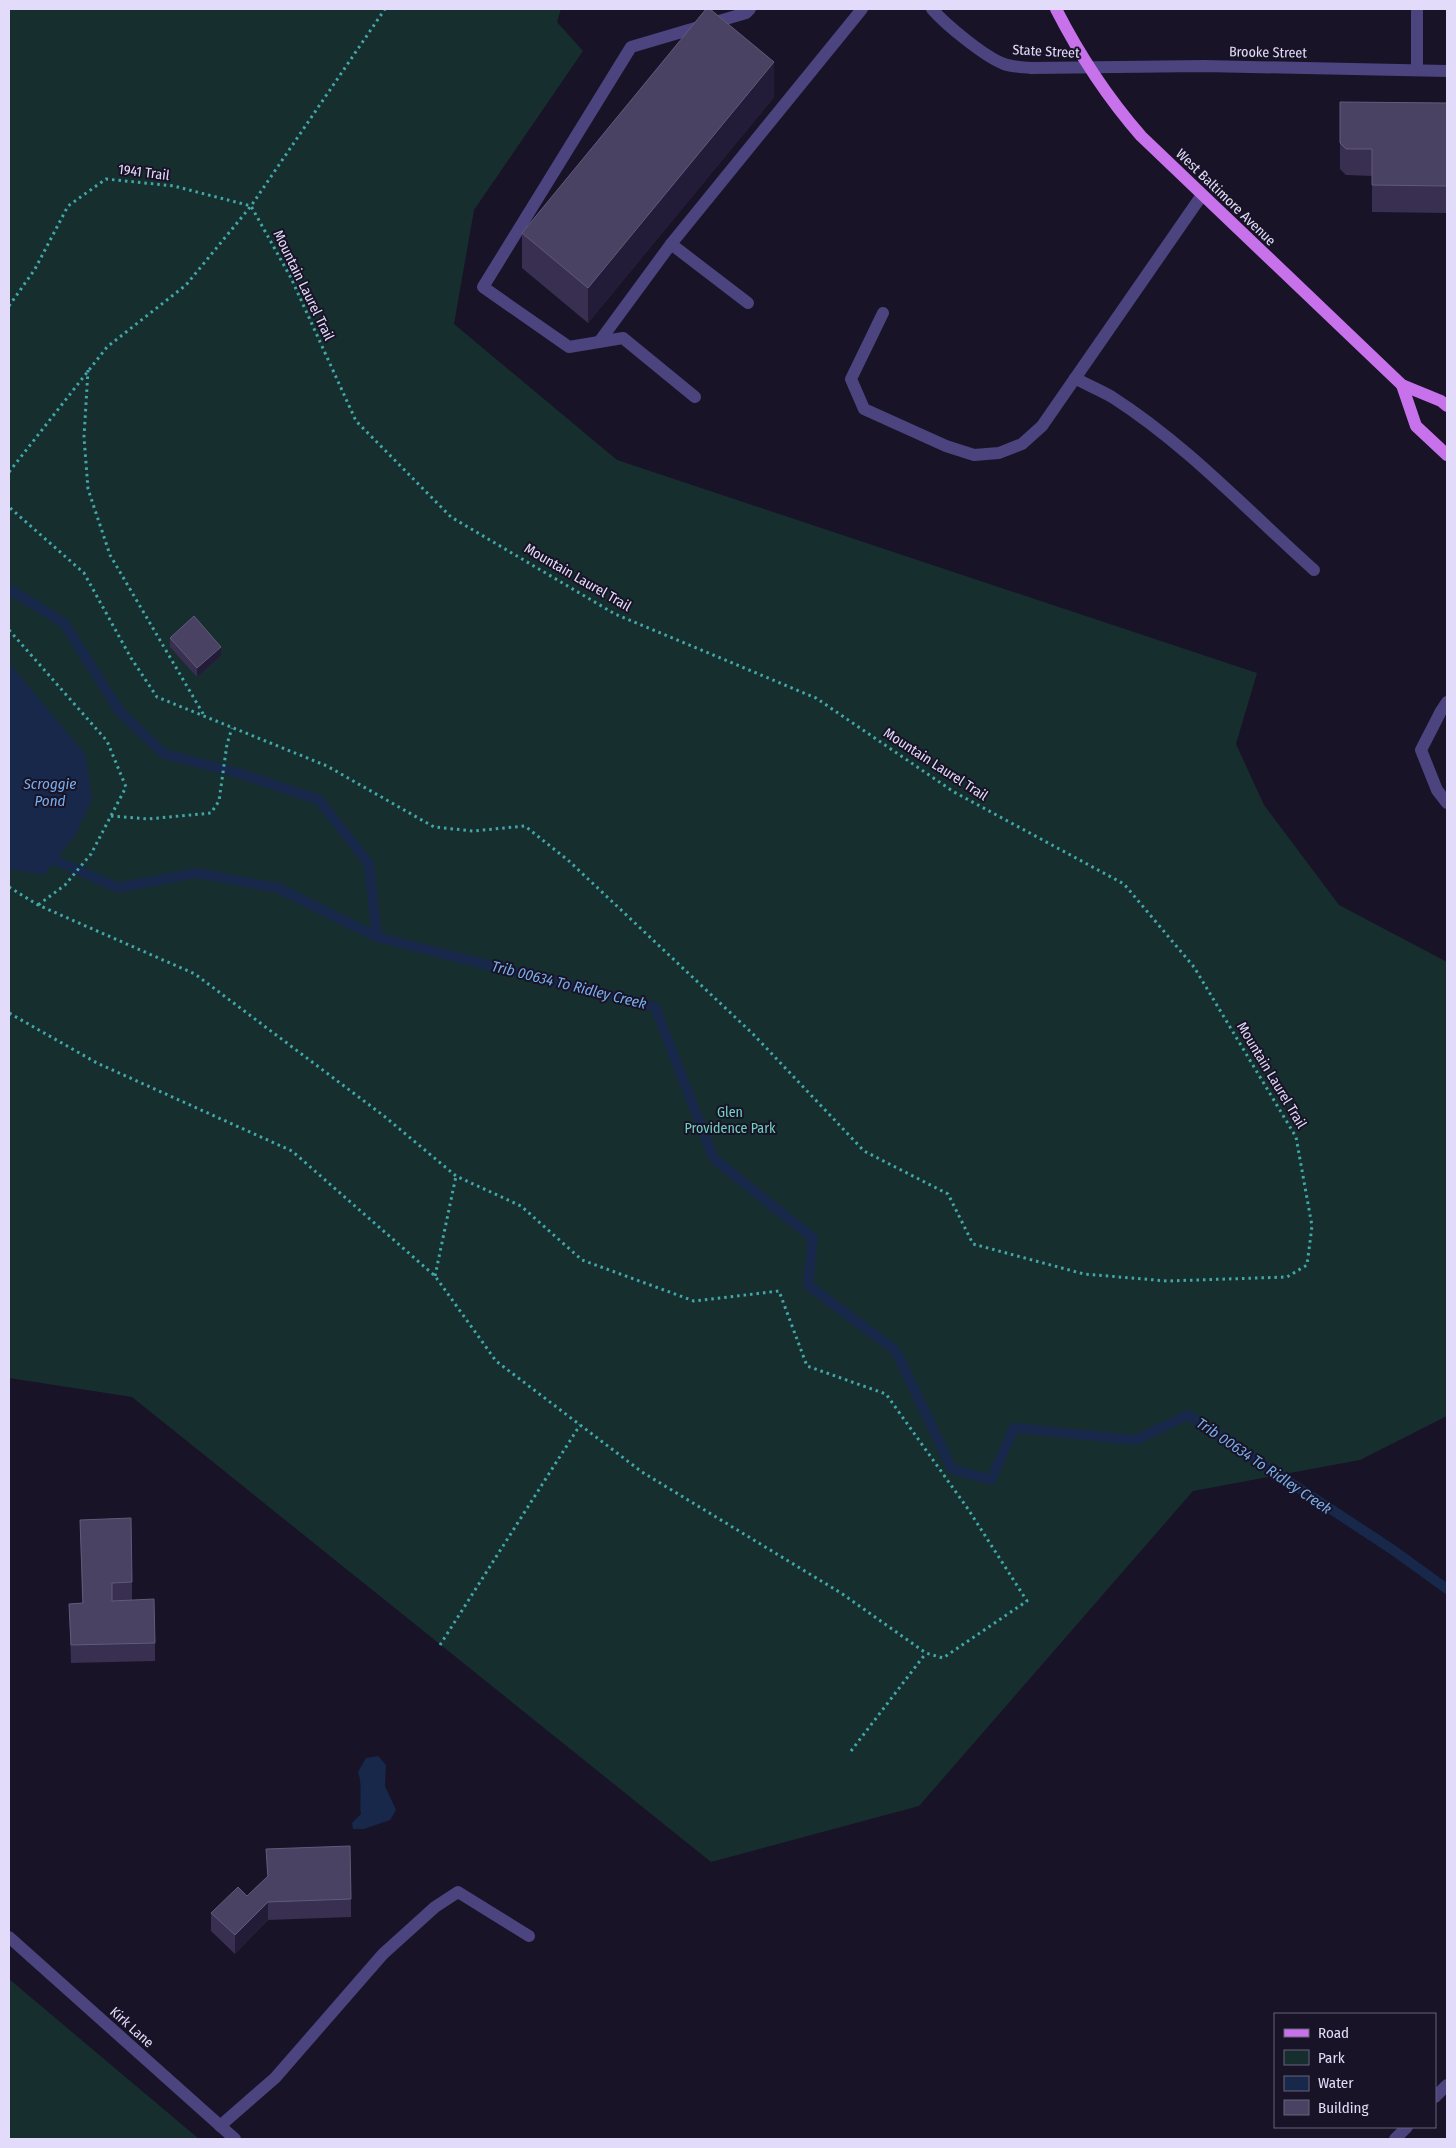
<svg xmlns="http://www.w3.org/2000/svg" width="1456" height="2148" font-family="'Fira Sans Condensed',sans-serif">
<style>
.green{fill:#172e2f}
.water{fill:#18284a}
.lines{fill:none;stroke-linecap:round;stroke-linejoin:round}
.stream{stroke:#18284a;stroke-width:10}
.path{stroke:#41a8aa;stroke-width:3;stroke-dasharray:2.5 4;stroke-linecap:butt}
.minor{stroke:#4b447e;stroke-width:12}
.major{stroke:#c772eb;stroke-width:12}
.wall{fill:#382f51}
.shaded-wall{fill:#231c38}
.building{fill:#4a4263;stroke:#625a7b}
.labels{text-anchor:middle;stroke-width:4;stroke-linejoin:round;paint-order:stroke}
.street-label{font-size:14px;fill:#e2dcfa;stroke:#181326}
.park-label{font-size:14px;fill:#72d1c1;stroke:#181326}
.water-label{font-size:15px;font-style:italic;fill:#78aeec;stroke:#181326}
</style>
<rect width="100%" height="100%" fill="#181326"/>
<g class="green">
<path d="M9 9H561L557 22 583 51 474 210 454 324 617 460 1257 673 1236 744 1264 805 1339 905 1447 962V1416L1360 1460 1193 1491 919 1806 711 1862 132 1397 9 1378Z"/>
<path d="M9 1979 199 2139H9Z"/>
</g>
<g class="water">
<path d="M9 663 85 754 92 798 76 834 44 875 9 869Z"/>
<path d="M378 1756 386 1765 385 1786 396 1810 390 1820 364 1829H353L352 1823 361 1814C359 1800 363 1786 358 1772L366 1758Z"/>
</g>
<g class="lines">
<g class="stream">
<path d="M9 589 64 623 120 712 164 754 238 773 319 800 369 864 377 937 655 1007 714 1159 813 1238 808 1285 896 1351 952 1469 991 1480 1014 1428 1136 1440 1188 1415 1393 1550 1447 1589"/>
<path d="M55 860 118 888 196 873 278 888 377 937"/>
</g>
<g class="path">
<path d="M9 306 35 269 68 206 106 179 174 186 251 206 291 278 356 421 451 517 615 614 816 698 954 792 1124 884 1194 967 1296 1137 1312 1226 1307 1265 1287 1277 1167 1281 1084 1274 973 1244 948 1194 864 1151 753 1034 569 861 525 826 473 831 434 827 327 766 157 697 131 658 84 573 9 507"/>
<path d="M88 370 84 437 88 489 110 555 205 717"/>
<path d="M9 472 107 347 186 285 251 206 385 9"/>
<path d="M9 630 107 741 126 787 91 854 65 885 38 905"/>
<path d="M111 816 148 819 211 813 219 801 227 744 232 728"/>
<path d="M9 887 38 905 195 974 384 1116 456 1176 521 1206 582 1260 694 1301 779 1291 807 1366 886 1394 968 1509 1027 1601 943 1658 926 1653 841 1593 642 1472 496 1361 435 1276 292 1151 97 1063 9 1013"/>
<path d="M435 1276 456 1176"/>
<path d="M440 1645 580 1425"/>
<path d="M851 1751 926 1653"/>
</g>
<g class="minor">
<path d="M932 9C946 25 985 57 1004 64 1012 67 1022 67 1031 68L1204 66 1447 71"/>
<path d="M1417 9V70"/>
<path d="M671 244 748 303"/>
<path d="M883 313 851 379 864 409 946 446 974 455 999 453 1022 444 1042 426 1202 195"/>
<path d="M599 342 671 244 862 9"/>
<path d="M1075 378C1087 385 1100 390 1112 397 1187 445 1248 511 1314 570"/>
<path d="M695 397 623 338 569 347 483 287 631 47 746 13 750 9"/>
<path d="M1447 702 1441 711 1421 750 1437 790 1447 803"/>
<path d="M9 1937 235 2139"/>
<path d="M1435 2097 1447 2085"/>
<path d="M220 2126 275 2078 383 1954 435 1907 458 1892 529 1936"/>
<path d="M1395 2139 1407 2127"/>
</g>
<g class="major">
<path d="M1056 9C1080 56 1107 97 1141 136L1402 385 1441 401 1447 406"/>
<path d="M1402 385 1416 426 1447 455"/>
</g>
</g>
<g class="wall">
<path d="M774 97 588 323 522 268V233Z"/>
<path d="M1340 102 1447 103V213L1372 212V176L1346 175 1340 169Z"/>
<path d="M170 638 221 656 197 677 170 647Z"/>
<path d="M80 1520 132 1582V1600L155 1643V1661L71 1663 69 1604 82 1603Z"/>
<path d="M266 1849 351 1899V1917L268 1920 235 1954 211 1931V1913L247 1896 267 1877Z"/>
</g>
<g class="shaded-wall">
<path d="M774 62V97L588 323V288Z"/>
<path d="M221 647V656L197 677V668Z"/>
<path d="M268 1902V1920L235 1954V1935Z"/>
</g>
<g class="building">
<path d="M706 9H710L774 62 588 288 522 233Z"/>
<path d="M1340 102 1447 103V186L1372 185V149H1346L1340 143Z"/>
<path d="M194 616 221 647 197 668 170 638Z"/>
<path d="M131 1518 132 1582 112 1583V1601L154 1599 155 1643 71 1645 69 1604 83 1603 80 1520Z"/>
<path d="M350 1846 351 1899 268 1902 235 1935 211 1913 238 1887 247 1896 268 1876 266 1849Z"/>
</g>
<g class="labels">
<g class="street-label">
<text transform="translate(1046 51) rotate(3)" y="5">State Street</text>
<text transform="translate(1268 52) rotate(1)" y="5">Brooke Street</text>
<text transform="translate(144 172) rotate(7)" y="5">1941 Trail</text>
<text transform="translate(1226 197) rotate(44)" y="5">West Baltimore Avenue</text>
<text transform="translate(304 285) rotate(64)" y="5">Mountain Laurel Trail</text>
<text transform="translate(578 577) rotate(30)" y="5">Mountain Laurel Trail</text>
<text transform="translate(936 764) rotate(33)" y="5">Mountain Laurel Trail</text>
<text transform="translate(1272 1075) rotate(59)" y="5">Mountain Laurel Trail</text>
<text transform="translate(132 2027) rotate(42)" y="5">Kirk Lane</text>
</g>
<g class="park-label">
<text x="730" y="1117">Glen<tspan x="730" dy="16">Providence Park</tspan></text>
</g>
<g class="water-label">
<text x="50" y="789">Scroggie<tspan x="50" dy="17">Pond</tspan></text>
<text transform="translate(569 985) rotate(14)" y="5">Trib 00634 To Ridley Creek</text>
<text transform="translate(1264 1466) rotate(34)" y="5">Trib 00634 To Ridley Creek</text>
</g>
</g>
<rect width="1456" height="2148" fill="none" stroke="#e2dcfa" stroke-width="20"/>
<rect x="1274" y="2013" width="162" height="115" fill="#181326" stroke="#69637b"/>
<rect x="1284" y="2029" width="25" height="8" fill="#c772eb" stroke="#69637b"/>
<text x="1318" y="2038" font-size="15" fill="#e2dcfa">Road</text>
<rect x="1284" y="2050" width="25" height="15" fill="#172e2f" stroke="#69637b"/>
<text x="1318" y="2063" font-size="15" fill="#e2dcfa">Park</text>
<rect x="1284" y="2076" width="25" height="15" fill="#18284a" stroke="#69637b"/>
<text x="1318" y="2088" font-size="15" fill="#e2dcfa">Water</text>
<rect x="1284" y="2100" width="25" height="15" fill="#4a4263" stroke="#69637b"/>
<text x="1318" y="2113" font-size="15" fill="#e2dcfa">Building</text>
</svg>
